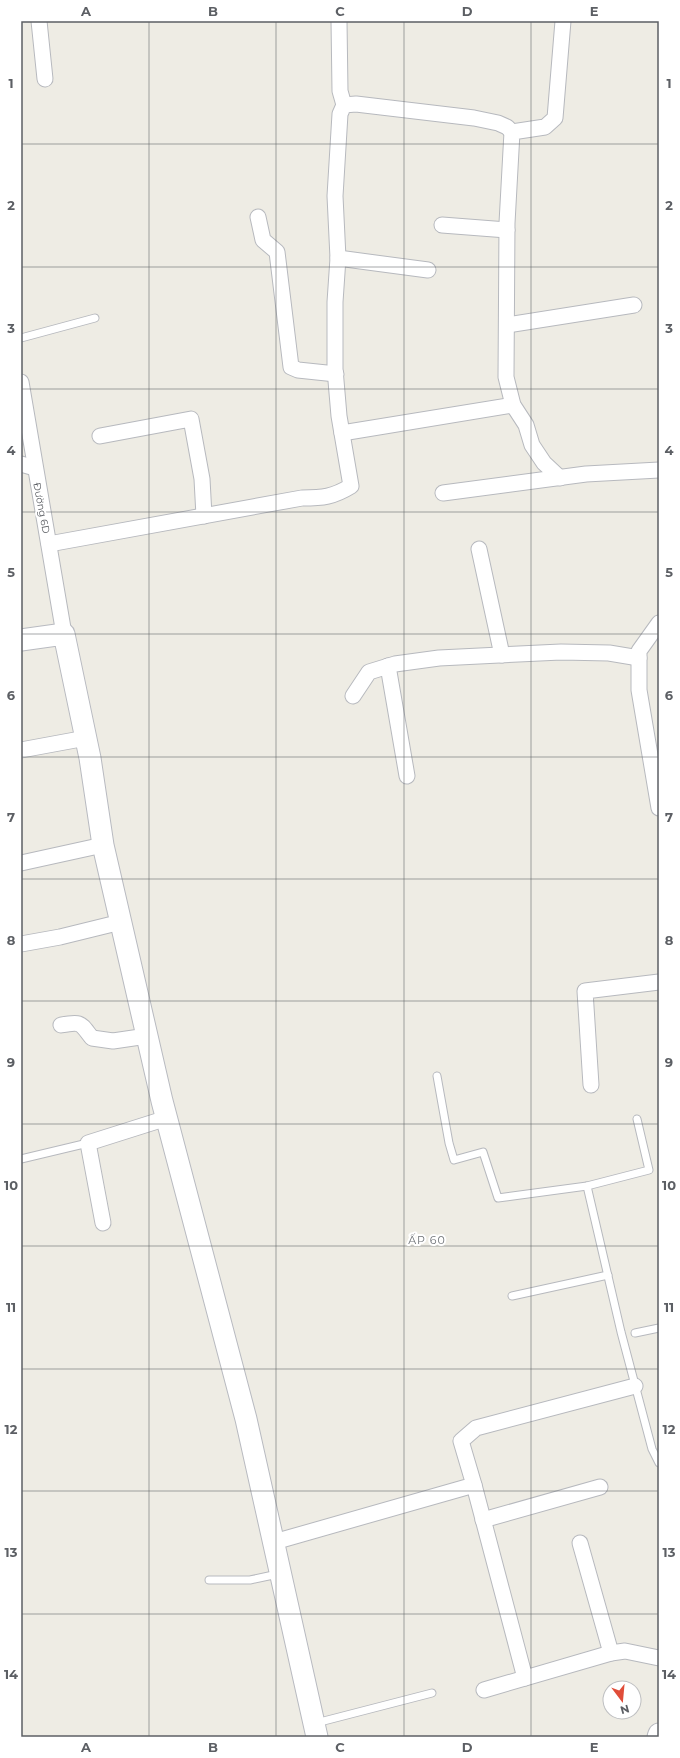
<svg xmlns="http://www.w3.org/2000/svg" width="680" height="1758" font-family="Montserrat,sans-serif">
<style>
.lines{fill:none;stroke-linecap:round;stroke-linejoin:round}
.lane-casing{stroke:#b7b9be;stroke-width:9}
.street-casing{stroke:#b7b9be;stroke-width:17}
.secondary-casing{stroke:#b8bac0;stroke-width:23}
.lane{stroke:#fff;stroke-width:7}
.street{stroke:#fff;stroke-width:15}
.secondary{stroke:#fff;stroke-width:21}
.grid{fill:none;stroke:#5c5f64;stroke-width:1;stroke-opacity:0.55}
.labels{text-anchor:middle;stroke-width:4;stroke-linejoin:round;paint-order:stroke}
.street-label{font-size:10px;fill:#5c5f64;stroke:#fff}
.neighbourhood-label{font-size:11px;letter-spacing:1px;fill:#6d7176;stroke:#fff}
.neatline{fill:none;stroke:#5c5f64;stroke-width:1.5}
.grid-label{font-size:13px;text-anchor:middle;font-weight:bold;fill:#5c5f64}
</style>
<rect width="100%" height="100%" fill="#eeece4"/>
<g class="lines">
<defs>
<g id="lane">
<path d="M21 338 95 318"/>
<path d="M437 1076 449 1143 454 1160 483 1152 498 1198 587 1186 649 1170 637 1119"/>
<path d="M21 1159 88 1143"/>
<path d="M587 1186 621 1332 652 1449 659 1463"/>
<path d="M512 1296 608 1275"/>
<path d="M635 1333 659 1328"/>
<path d="M209 1580H250L278 1574"/>
<path d="M316 1723 432 1693"/>
</g>
<g id="street">
<path d="M39 21 45 79"/>
<path d="M339 21 340 91 344 105"/>
<path d="M258 217 263 240 277 252 291 367 298 370 336 374"/>
<path d="M442 225 507 230"/>
<path d="M338 258 428 270"/>
<path d="M507 325 634 305"/>
<path d="M21 382 64 634"/>
<path d="M342 433 513 405"/>
<path d="M100 436 191 419 202 479 204 516"/>
<path d="M21 464 35 468"/>
<path d="M560 478 544 463 532 445 526 425 513 405 506 377 507 223 512 132 545 127 555 118 563 21"/>
<path d="M443 493 586 474 659 470"/>
<path d="M49 544 302 498C323 498 333 497 351 486L339 416 335 369V302L338 258 335 196 340 114 344 105 356 104 474 118 498 123 507 127 512 132"/>
<path d="M479 549 502 655"/>
<path d="M659 623 639 651V690L659 808"/>
<path d="M388 666 407 776"/>
<path d="M353 696 369 672 395 664 439 658 561 652 609 653 639 658"/>
<path d="M21 750 86 738"/>
<path d="M21 863 103 845"/>
<path d="M21 944 60 937 121 922"/>
<path d="M61 1025C82 1021 80 1023 92 1038L113 1041 147 1036"/>
<path d="M591 1085 585 991 659 982"/>
<path d="M103 1223 88 1143 167 1118"/>
<path d="M474 1485 525 1678"/>
<path d="M483 1520 600 1487"/>
<path d="M274 1542 474 1485 461 1441 476 1428 635 1386"/>
<path d="M580 1543 611 1653"/>
<path d="M484 1690 611 1653 625 1651 659 1658"/>
</g>
<g id="secondary">
<path d="M21 640 64 634 90 758 103 845 162 1101 246 1419 317 1737"/>
<path d="M658 1737 659 1734"/>
</g>
</defs>
<use href="#lane" class="lane-casing"/>
<use href="#street" class="street-casing"/>
<use href="#secondary" class="secondary-casing"/>
<use href="#lane" class="lane"/>
<use href="#street" class="street"/>
<use href="#secondary" class="secondary"/>
</g>
<path class="grid" d="M149 21V1737M276 21V1737M404 21V1737M531 21V1737M21 144H659M21 267H659M21 389H659M21 512H659M21 634H659M21 757H659M21 879H659M21 1001H659M21 1124H659M21 1246H659M21 1369H659M21 1491H659M21 1614H659"/>
<g class="labels">
<g class="street-label">
<text transform="translate(42 508) rotate(79)" y="4">Đường 6D</text>
</g>
<g class="neighbourhood-label">
<text x="427" y="1244">ẤP 60</text>
</g>
</g>
<rect width="680" height="1758" fill="none" stroke="#ffffff" stroke-width="44"/>
<g transform="translate(622 1700) rotate(164)"><circle r="19" fill="#ffffff" stroke="#bebfc1"/>
<path d="M0-3L7 15L0 10L-7 15Z" fill="#e04d39"/>
<text y="-6" font-size="11" font-weight="bold" text-anchor="middle" fill="#5c5f64">N</text>
</g>
<rect x="22" y="22" width="636" height="1714" class="neatline"/>
<g class="grid-label">
<text x="86" y="16">A</text>
<text x="213" y="16">B</text>
<text x="340" y="16">C</text>
<text x="467" y="16">D</text>
<text x="594" y="16">E</text>
<text x="11" y="88">1</text>
<text x="669" y="88">1</text>
<text x="11" y="210">2</text>
<text x="669" y="210">2</text>
<text x="11" y="333">3</text>
<text x="669" y="333">3</text>
<text x="11" y="455">4</text>
<text x="669" y="455">4</text>
<text x="11" y="577">5</text>
<text x="669" y="577">5</text>
<text x="11" y="700">6</text>
<text x="669" y="700">6</text>
<text x="11" y="822">7</text>
<text x="669" y="822">7</text>
<text x="11" y="945">8</text>
<text x="669" y="945">8</text>
<text x="11" y="1067">9</text>
<text x="669" y="1067">9</text>
<text x="11" y="1190">10</text>
<text x="669" y="1190">10</text>
<text x="11" y="1312">11</text>
<text x="669" y="1312">11</text>
<text x="11" y="1434">12</text>
<text x="669" y="1434">12</text>
<text x="11" y="1557">13</text>
<text x="669" y="1557">13</text>
<text x="11" y="1679">14</text>
<text x="669" y="1679">14</text>
<text x="86" y="1752">A</text>
<text x="213" y="1752">B</text>
<text x="340" y="1752">C</text>
<text x="467" y="1752">D</text>
<text x="594" y="1752">E</text>
</g>
</svg>
